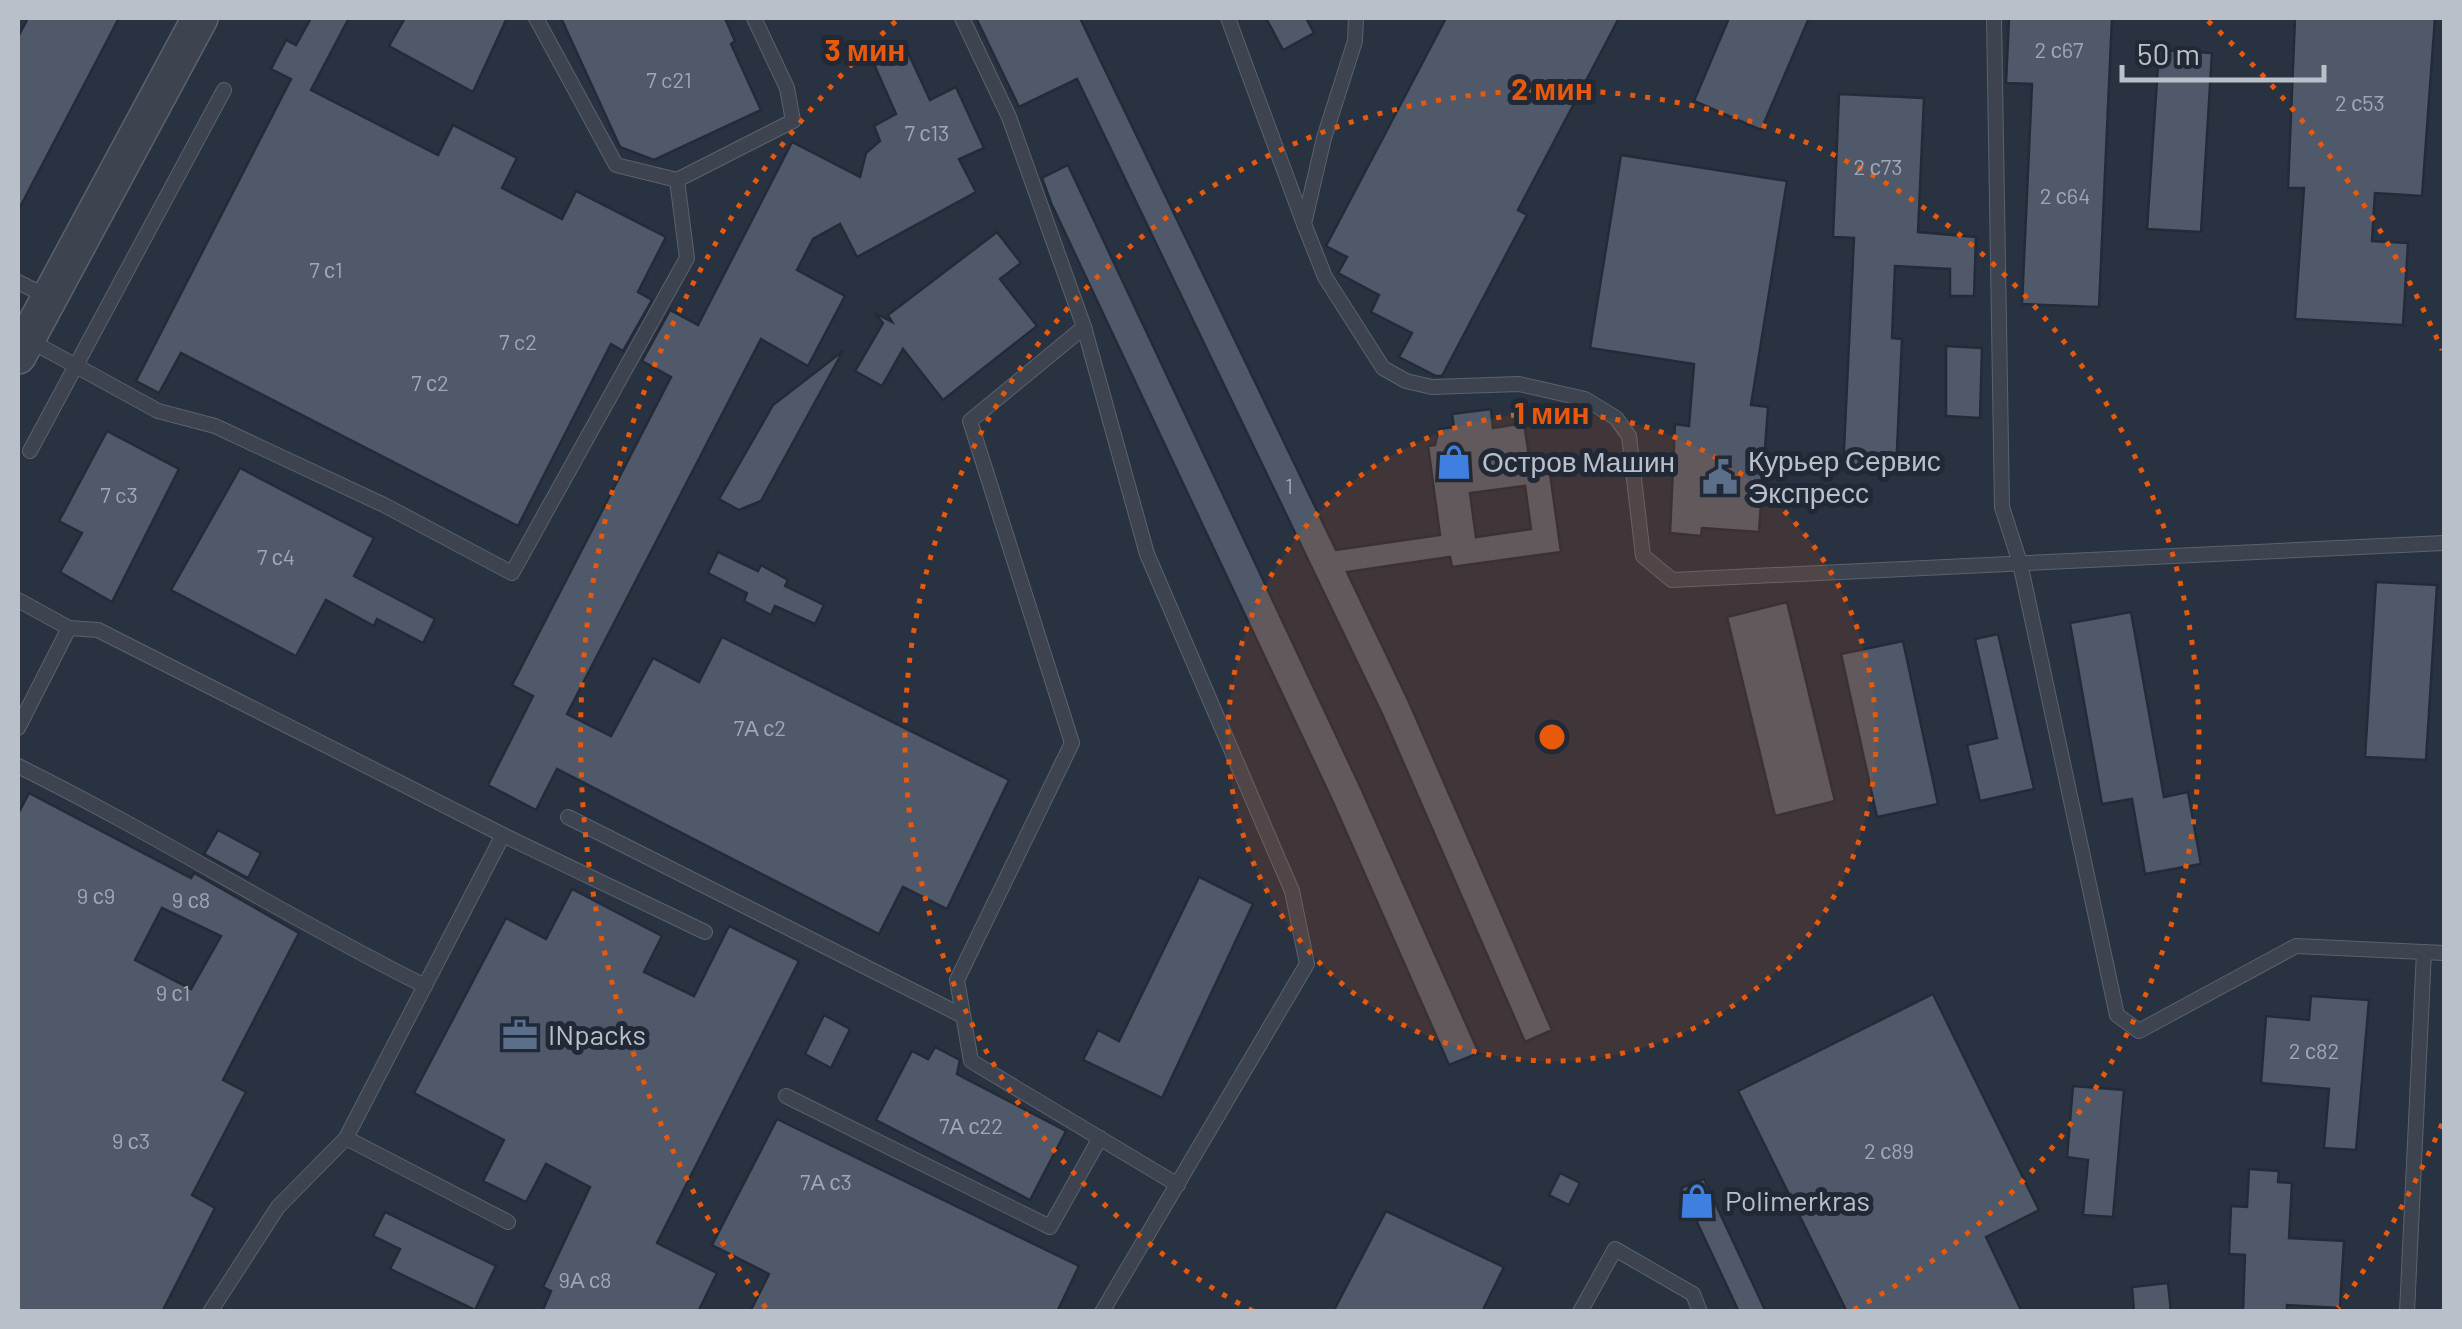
<svg xmlns="http://www.w3.org/2000/svg" width="2462" height="1329" font-family="Barlow,sans-serif">
<style>
.building{fill:#505969;stroke:#242b38;stroke-width:2.5;fill-rule:evenodd}
.lines{fill:none;stroke-linecap:round;stroke-linejoin:round}
.service-casing{stroke:#5b626e;stroke-width:16}
.tertiary-casing{stroke:#5b626e;stroke-width:38}
.service{stroke:#3d4450;stroke-width:14}
.tertiary{stroke:#3d4450;stroke-width:35}
.ring{fill:none;stroke:#e8590c;stroke-width:5;stroke-dasharray:5 10}
.labels{text-anchor:middle;stroke-width:10;stroke-linejoin:round;paint-order:stroke}
.number-label{font-size:22px;fill:#a0a6b2}
.poi-label{font-size:28px;fill:#bac0ca;stroke:#222936;text-anchor:start}
.centre{fill:#e8590c;stroke:#222936;stroke-width:5}
.ring-label{font-size:30px;text-anchor:middle;font-weight:bold;fill:#e8590c;stroke:#222936;stroke-width:10;stroke-linejoin:round;paint-order:stroke}
</style>
<rect width="100%" height="100%" fill="#293240"/>
<g class="building">
<path d="M28 18H119L18 211V37Z"/>
<path d="M311 18H349L311 90 438 155 453 125 517 158 502 188 562 219 576 191 666 237 638 292 652 300 623 351 611 344 518 526 181 353 159 393 136 381 291 79 271 69 286 40 296 45Z"/>
<path d="M405 18H507L473 92 389 46Z"/>
<path d="M561 18H725L735 41 731 44 761 110 654 160 620 147Z"/>
<path d="M976 18H1080L1336 550 1440 535 1428 446 1435 445 1439 429 1454 427 1452 414 1491 409 1493 428 1524 423 1532 476 1550 473 1561 552 1452 567 1450 557 1347 572 1409 702 1552 1030 1525 1042 1383 716 1077 79 1019 107ZM1525 486 1531 529 1476 537 1470 493Z"/>
<path d="M1266 18H1306L1314 33 1283 50Z"/>
<path d="M1446 18H1619L1518 210 1527 215 1442 376H1436L1399 357 1412 333 1371 312 1379 295 1338 273 1347 257 1326 246Z"/>
<path d="M1729 18H1809L1761 130 1694 101Z"/>
<path d="M2009 18H2112L2099 307 2022 304 2032 84 2006 83Z"/>
<path d="M2295 18H2435L2422 196 2375 193 2372 241 2408 243 2403 325 2295 319 2304 188H2288Z"/>
<path d="M905 46 930 100 956 87 984 148 959 159 976 192 857 257 840 224 813 239 797 270 845 296 808 366 761 339 567 714 611 736 653 658 699 682 722 637 1009 780 947 909 903 887 879 934 557 769 536 810 488 785 533 696 512 685 671 377 642 361 670 310 698 325 792 142 860 177 866 153 880 141 874 126 896 114 873 62Z"/>
<path d="M2159 50 2212 53 2201 232 2147 229Z"/>
<path d="M1839 94 1924 98 1918 232 1976 237 1974 296H1950V269L1895 266 1892 338 1902 339 1896 472 1843 470 1854 238 1833 237Z"/>
<path d="M1621 155 1787 181 1751 405 1768 407 1759 532 1702 528 1701 536 1670 533 1675 424 1689 426 1694 364 1590 348Z"/>
<path d="M1068 165 1360 786 1479 1053 1449 1065 1332 800 1051 203 1042 178Z"/>
<path d="M997 232 1021 263 1000 279 1037 326 943 400 903 349 882 386 855 371 883 323 875 313 892 322 888 315Z"/>
<path d="M1946 346 1982 348 1980 418 1946 416Z"/>
<path d="M843 351 761 501 739 510 719 499 773 405Z"/>
<path d="M107 431 179 469 112 602 60 572 82 533 59 521Z"/>
<path d="M240 468 374 538 354 576 435 619 423 643 377 619 374 626 326 600 296 656 171 590Z"/>
<path d="M718 552 758 571 761 565 788 580 785 586 824 605 815 624 775 606 771 615 744 601 747 593 708 573Z"/>
<path d="M2376 582 2437 585 2426 760 2365 757Z"/>
<path d="M1787 602 1835 801 1775 816 1727 617Z"/>
<path d="M2131 612 2164 797 2188 792 2201 864 2145 874 2132 799 2102 804 2070 623Z"/>
<path d="M1998 634 2034 789 1980 801 1967 745 1997 738 1975 639Z"/>
<path d="M1903 641 1938 804 1877 817 1841 654Z"/>
<path d="M29 793 191 878 194 873 299 933 223 1080 246 1092 192 1195 215 1208 162 1312H18V814ZM162 908 221 936 191 989 135 960Z"/>
<path d="M218 830 261 853 248 878 204 854Z"/>
<path d="M1199 877 1253 904 1162 1098 1083 1060 1098 1030 1119 1041Z"/>
<path d="M572 889 662 936 644 972 694 996 729 926 799 961 657 1243 717 1273 698 1312H542L551 1291 543 1287 590 1187 546 1164 526 1202 483 1181 504 1140 414 1093 506 918 546 939Z"/>
<path d="M1933 994 2039 1210 1986 1237 2022 1312H1847L1738 1091Z"/>
<path d="M2311 996 2369 1000 2356 1150 2324 1148 2329 1089 2261 1083 2266 1016 2309 1020Z"/>
<path d="M824 1015 850 1029 831 1068 805 1054Z"/>
<path d="M935 1047 960 1060 957 1074 1066 1131 1030 1200 876 1120 912 1051 928 1059Z"/>
<path d="M2073 1086 2124 1090 2113 1217 2083 1215 2088 1160 2067 1157Z"/>
<path d="M777 1119 1079 1266 1057 1312H750L769 1274 712 1245Z"/>
<path d="M2249 1169 2279 1171 2278 1182 2292 1183 2289 1238 2344 1241 2340 1308 2287 1305V1312H2243L2245 1255 2229 1254 2231 1206 2247 1207Z"/>
<path d="M1560 1173 1580 1183 1569 1205 1549 1195Z"/>
<path d="M1704 1179 1766 1312H1739L1681 1188Z"/>
<path d="M1386 1211 1504 1267 1482 1312H1333Z"/>
<path d="M385 1212 496 1266 475 1310 390 1269 400 1249 373 1236Z"/>
<path d="M2168 1283 2171 1312H2134L2132 1287Z"/>
</g>
<g class="lines">
<defs>
<g id="service">
<path d="M536 18 616 165 677 180 793 121 787 88 754 18"/>
<path d="M962 18 1009 117 1084 327 1147 554 1292 891 1307 964 1102 1312"/>
<path d="M1228 18 1304 224"/>
<path d="M1356 18 1355 41 1324 138 1304 224 1325 277 1383 368 1406 381 1432 387 1519 384 1585 399 1616 418 1629 436 1643 556 1672 580 2444 543"/>
<path d="M1994 18 2002 507 2020 563 2117 1015 2139 1031 2296 946 2444 953"/>
<path d="M18 282 48 297"/>
<path d="M1084 327 970 421 1072 743 957 980 971 1061 1178 1185"/>
<path d="M27 339 158 411 215 426 384 505 512 573 687 258 677 180"/>
<path d="M30 451 224 90"/>
<path d="M18 600 69 628 18 728"/>
<path d="M69 628 98 630 503 835"/>
<path d="M18 766C156 834 286 917 425 986"/>
<path d="M568 817 963 1016"/>
<path d="M786 1096 1050 1227 1100 1138"/>
<path d="M508 1222 346 1138 503 835 705 932"/>
<path d="M210 1312 278 1207 346 1138"/>
<path d="M1580 1312 1615 1249 1693 1294 1700 1312"/>
<path d="M2407 1312 2424 952"/>
</g>
<path id="tertiary" d="M18 356 200 18"/>
</defs>
<use href="#service" class="service-casing"/>
<use href="#tertiary" class="tertiary-casing"/>
<use href="#service" class="service"/>
<use href="#tertiary" class="tertiary"/>
</g>
<circle cx="1552" cy="737" r="324" fill="#e8590c" fill-opacity=".12"/>
<g class="ring">
<circle cx="1552" cy="737" r="324"/>
<path d="M1253 1311A647 647 0 1 1 1851 1311"/>
<path d="M2442 1124A971 971 0 0 1 2338 1308M766 1308A971 971 0 0 1 896 21M2208 21A971 971 0 0 1 2442 350"/>
</g>
<defs>
<symbol id="shop-bare" viewBox="-9 -9 18 18"><path d="M-5-2.5h2.3a2.7 3.5 0 0 1 5.4 0H5L5.5 6h-11ZM-1.5-2.5h3a1.5 2.3 0 0 0-3 0Z" fill="#3f7fe0" stroke="#222936" stroke-width="2.5" paint-order="stroke"/></symbol>
<symbol id="civic-bare" viewBox="-9 -9 18 18"><path d="M-.6-6.5H3V-4.5H.6V-3L4-1V1h2V6H-6V1h2V-1L-.6-3ZM-1.2 2.5V6h2.4V2.5Z" fill="#5c6f8a" stroke="#222936" stroke-width="2.5" paint-order="stroke"/></symbol>
<symbol id="office-bare" viewBox="-9 -9 18 18"><path d="M-6-3h4V-5.5h4V-3h4V5H-6ZM-1-4.5V-3h2v-1.5ZM-6 0V1H6V0Z" fill="#5c6f8a" stroke="#222936" stroke-width="2.5" paint-order="stroke"/></symbol>
</defs>
<g fill-rule="evenodd">
<use href="#shop-bare" x="1429" y="437" width="50" height="50"/>
<use href="#civic-bare" x="1695" y="452" width="50" height="50"/>
<use href="#office-bare" x="495" y="1010" width="50" height="50"/>
<use href="#shop-bare" x="1672" y="1176" width="50" height="50"/>
</g>
<g class="labels">
<g class="number-label">
<text x="2059" y="58">2 с67</text>
<text x="669" y="88">7 c21</text>
<text x="2360" y="111">2 с53</text>
<text x="927" y="141">7 с13</text>
<text x="1878" y="175">2 с73</text>
<text x="2065" y="204">2 с64</text>
<text x="326" y="278">7 с1</text>
<text x="518" y="350">7 c2</text>
<text x="430" y="391">7 с2</text>
<text x="1289" y="494">1</text>
<text x="119" y="503">7 c3</text>
<text x="276" y="565">7 с4</text>
<text x="760" y="736">7А с2</text>
<text x="96" y="904">9 с9</text>
<text x="191" y="908">9 с8</text>
<text x="173" y="1001">9 с1</text>
<text x="2314" y="1059">2 с82</text>
<text x="971" y="1134">7А с22</text>
<text x="131" y="1149">9 с3</text>
<text x="1889" y="1159">2 с89</text>
<text x="826" y="1190">7А с3</text>
<text x="585" y="1288">9А с8</text>
</g>
<g class="poi-label">
<text x="1748" y="471">Курьер Сервис<tspan x="1748" dy="32">Экспресс</tspan></text>
<text x="1482" y="472">Остров Машин</text>
<text x="548" y="1045">INpacks</text>
<text x="1725" y="1211">Polimerkras</text>
</g>
</g>
<circle cx="1552" cy="737" r="15" class="centre"/>
<g class="ring-label">
<text x="865" y="61">3 мин</text>
<text x="1552" y="100">2 мин</text>
<text x="1552" y="424">1 мин</text>
</g>
<rect width="2462" height="1329" fill="none" stroke="#bac0ca" stroke-width="40"/>
<path d="M2122 65v15h202v-15" fill="none" stroke="#bac0ca" stroke-width="5"/>
<text x="2137" y="65" font-size="30" fill="#bac0ca" stroke="#222936" stroke-width="8" paint-order="stroke">50 m</text>
</svg>
